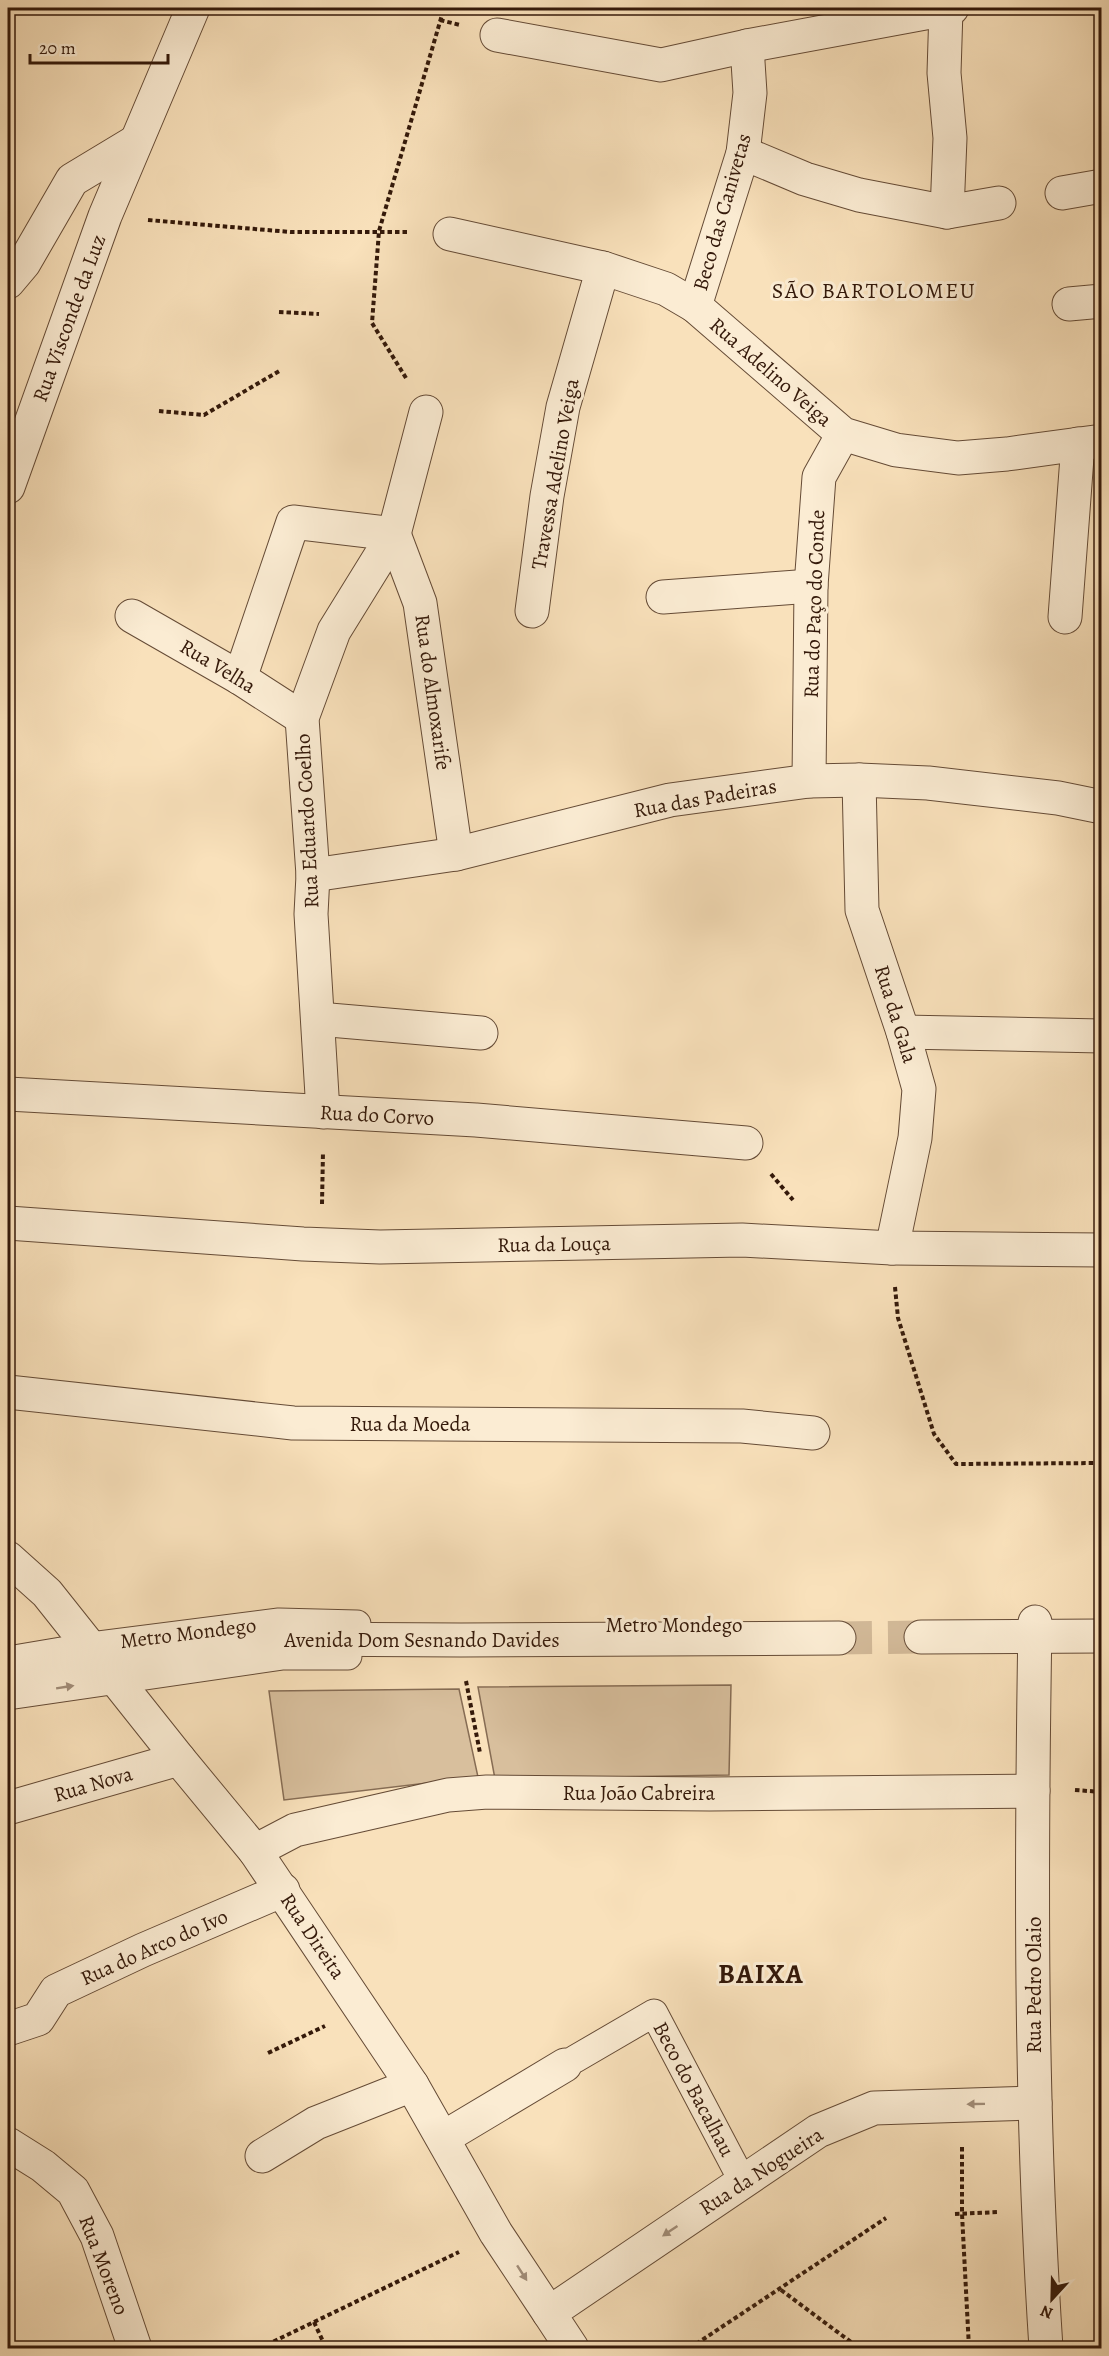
<svg xmlns="http://www.w3.org/2000/svg" width="1109" height="2356" font-family="Alegreya,serif">
<style>
.green{fill:#d8bf9d;stroke:#866c54;stroke-width:1.5}
.lines{fill:none;stroke-linecap:round;stroke-linejoin:round}
.minor-tunnel{stroke:#d2b998;stroke-width:33;stroke-dasharray:33 16;stroke-linecap:butt}
.service-casing{stroke:#654b36;stroke-width:29}
.pedestrian-casing{stroke:#654b36;stroke-width:35}
.minor-casing{stroke:#654b36;stroke-width:35}
.path{stroke:#34190a;stroke-width:4;stroke-dasharray:4.5 3;stroke-linecap:butt}
.service{stroke:#fbecd3;stroke-width:27}
.pedestrian{stroke:#fbecd3;stroke-width:33}
.minor{stroke:#fbecd3;stroke-width:33}
.oneway{fill:#a18d79}
.labels{text-anchor:middle;stroke-width:6;stroke-linejoin:round;paint-order:stroke}
.street-label{font-size:21px;fill:#34190a;stroke:#fbecd3}
.neighbourhood-label{font-size:22px;letter-spacing:1.5px;fill:#34190a;stroke:#fbecd3}
.district-label{font-size:27px;font-weight:bold;letter-spacing:1.5px;fill:#34190a;stroke:#fbecd3}
</style>
<rect width="100%" height="100%" fill="#f9e1bb"/>
<filter id="stains"><feTurbulence type="fractalNoise" baseFrequency=".00333" numOctaves="4"/><feColorMatrix values="0 0 0 0 .2 0 0 0 0 .09 0 0 0 0 .02 0 0 0 .5 -.17"/></filter>
<radialGradient id="worn" r=".72"><stop offset=".6" stop-color="#630" stop-opacity="0"/><stop offset="1" stop-color="#630" stop-opacity=".3"/></radialGradient>
<g class="green">
<path d="M731 1685 729 1775 495 1779 478 1687Z"/>
<path d="M459 1689 478 1777 284 1800 269 1691Z"/>
</g>
<g class="lines">
<path class="minor-tunnel" d="M839 1638 921 1637"/>
<defs>
<g id="service">
<path d="M8 1660 91 1646 279 1622 357 1624"/>
<path d="M8 1696 283 1656H348"/>
<path d="M575 2059 654 2013 743 2182"/>
</g>
<g id="pedestrian">
<path d="M946 9 944 73 950 138 947 212"/>
<path d="M497 35 661 65 747 46 952 8"/>
<path d="M743 153 805 179 859 195 947 212 999 203"/>
<path d="M1062 193 1102 186"/>
<path d="M450 234 603 268 666 289 695 306 843 434 896 450 958 458 1007 454 1102 441"/>
<path d="M8 282 24 263 72 180 135 142"/>
<path d="M1069 304 1102 301"/>
<path d="M695 306 743 153 750 93 747 46"/>
<path d="M8 487 105 216 193 8"/>
<path d="M663 597 811 586"/>
<path d="M532 611 547 496 563 407 603 268"/>
<path d="M132 616 240 678 302 718"/>
<path d="M1065 617 1078 444"/>
<path d="M240 678 293 522 394 534 420 603 456 854"/>
<path d="M859 780 862 910 903 1032 919 1089 915 1138 892 1248"/>
<path d="M809 781 811 586 819 477 843 434"/>
<path d="M313 875 456 854 670 800 809 781 859 780 928 783 1058 798 1102 807"/>
<path d="M318 1019 481 1033"/>
<path d="M903 1032 1102 1036"/>
<path d="M8 1094 476 1120 746 1143"/>
<path d="M323 1112 311 914 313 875 302 718 334 631 394 534 426 412"/>
<path d="M8 1223 303 1244 380 1247 742 1240 892 1248 1102 1250"/>
<path d="M8 1392 293 1423 742 1426 813 1433"/>
<path d="M8 1558 47 1593 179 1759 255 1851 412 2085 496 2233 549 2313"/>
<path d="M8 1808 179 1759"/>
<path d="M255 1851 295 1830 448 1795 487 1792 710 1794 1033 1791"/>
<path d="M8 2029 38 2019 56 1991 143 1950 283 1890"/>
<path d="M443 2138 565 2065"/>
<path d="M8 2144 43 2166 73 2191 97 2236 135 2348"/>
<path d="M262 2156 316 2123 412 2085"/>
</g>
<g id="minor">
<path d="M1035 1622C1031 1864 1030 2107 1046 2348"/>
<path d="M921 1637 1102 1636"/>
<path d="M8 1678 281 1639 461 1640 839 1638"/>
<path d="M572 2348 549 2313 818 2131 874 2108 1035 2103"/>
</g>
</defs>
<use href="#service" class="service-casing"/>
<use href="#pedestrian" class="pedestrian-casing"/>
<use href="#minor" class="minor-casing"/>
<g class="path">
<path d="M440 20 460 25"/>
<path d="M148 220 291 232H410"/>
<path d="M279 312 319 314"/>
<path d="M406 378 372 323 379 231 444 8"/>
<path d="M159 411 204 415 281 370"/>
<path d="M771 1174 793 1200"/>
<path d="M322 1204 323 1152"/>
<path d="M895 1287 898 1318 934 1434 956 1464 1102 1463"/>
<path d="M466 1681 480 1753"/>
<path d="M1075 1790 1102 1792"/>
<path d="M268 2053 325 2026"/>
<path d="M962 2147V2214L969 2348"/>
<path d="M955 2214 999 2212"/>
<path d="M781 2290 859 2348"/>
<path d="M314 2322 326 2348"/>
<path d="M260 2348 459 2252"/>
<path d="M690 2348 886 2218"/>
</g>
<use href="#service" class="service"/>
<use href="#pedestrian" class="pedestrian"/>
<use href="#minor" class="minor"/>
</g>
<defs><path id="oneway-solid" d="M-6-.8H1V-3.2L6.5 0L1 3.2V.8H-6Z" transform="scale(1.5)"/></defs>
<g class="oneway">
<use href="#oneway-solid" transform="translate(65 1687) rotate(-9)"/>
<use href="#oneway-solid" transform="translate(976 2104) rotate(179)"/>
<use href="#oneway-solid" transform="translate(670 2231) rotate(146)"/>
<use href="#oneway-solid" transform="translate(522 2273) rotate(57)"/>
</g>
<g class="labels">
<g class="street-label">
<text transform="translate(722 212) rotate(-74)" y="7">Beco das Canivetas</text>
<text transform="translate(69 318) rotate(-70)" y="7">Rua Visconde da Luz</text>
<text transform="translate(771 372) rotate(41)" y="7">Rua Adelino Veiga</text>
<text transform="translate(555 474) rotate(-80)" y="7">Travessa Adelino Veiga</text>
<text transform="translate(814 604) rotate(-88)" y="7">Rua do Paço do Conde</text>
<text transform="translate(218 666) rotate(31)" y="7">Rua Velha</text>
<text transform="translate(433 692) rotate(82)" y="7">Rua do Almoxarife</text>
<text transform="translate(705 798) rotate(-10)" y="7">Rua das Padeiras</text>
<text transform="translate(307 821) rotate(-93)" y="7">Rua Eduardo Coelho</text>
<text transform="translate(896 1014) rotate(73)" y="7">Rua da Gala</text>
<text transform="translate(377 1115) rotate(3)" y="7">Rua do Corvo</text>
<text transform="translate(554 1244) rotate(-1)" y="7">Rua da Louça</text>
<text x="410" y="1431">Rua da Moeda</text>
<text x="674" y="1632">Metro Mondego</text>
<text transform="translate(188 1633) rotate(-7)" y="7">Metro Mondego</text>
<text x="422" y="1647">Avenida Dom Sesnando Davides</text>
<text transform="translate(93 1784) rotate(-16)" y="7">Rua Nova</text>
<text x="639" y="1800">Rua João Cabreira</text>
<text transform="translate(313 1936) rotate(56)" y="7">Rua Direita</text>
<text transform="translate(154 1947) rotate(-24)" y="7">Rua do Arco do Ivo</text>
<text transform="translate(1034 1985) rotate(-90)" y="7">Rua Pedro Olaio</text>
<text transform="translate(694 2089) rotate(62)" y="7">Beco do Bacalhau</text>
<text transform="translate(761 2171) rotate(-33)" y="7">Rua da Nogueira</text>
<text transform="translate(104 2265) rotate(69)" y="7">Rua Moreno</text>
</g>
<g class="neighbourhood-label">
<text x="874" y="298">SÃO BARTOLOMEU</text>
</g>
<g class="district-label">
<text x="761" y="1983">BAIXA</text>
</g>
</g>
<rect width="1109" height="2356" fill="none" stroke="#f9e1bb" stroke-width="30"/>
<rect x="9" y="9" width="1091" height="2338" fill="none" stroke="#34190a" stroke-width="3"/>
<rect x="15" y="15" width="1079" height="2326" fill="none" stroke="#34190a" stroke-width="1.5"/>
<g transform="translate(1052 2299) rotate(202)" stroke="#fbecd3" stroke-width="4.5" paint-order="stroke">
<path d="M0-4.5L10 22L0 15L-10 22Z" fill="#34190a"/>
<text y="-9" font-size="16" font-weight="bold" text-anchor="middle" fill="#34190a">N</text>
</g>
<path d="M30 54v9h138v-9" fill="none" stroke="#34190a" stroke-width="3"/>
<text x="39" y="54" font-size="18" fill="#34190a" stroke="#fbecd3" stroke-width="4.5" paint-order="stroke">20 m</text>
<rect width="100%" height="100%" filter="url(#stains)"/>
<rect width="100%" height="100%" fill="url(#worn)"/>
</svg>
